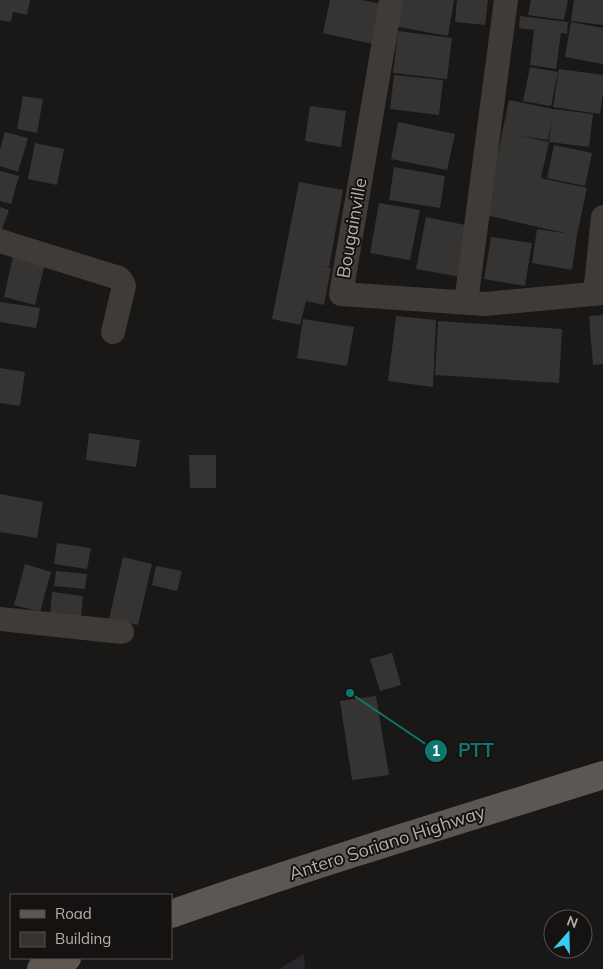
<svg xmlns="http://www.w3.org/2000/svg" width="603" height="969" font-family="Mulish,sans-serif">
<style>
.green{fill:#2b252e}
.building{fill:#353432}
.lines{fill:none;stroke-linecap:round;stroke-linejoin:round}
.street{stroke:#3e3b38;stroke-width:24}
.primary{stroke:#5d5754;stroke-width:28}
.labels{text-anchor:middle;stroke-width:4;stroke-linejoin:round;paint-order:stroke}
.street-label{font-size:18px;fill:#b9adaa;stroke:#141312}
.leader{fill:none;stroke:#0f766e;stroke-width:2}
.callout-dot{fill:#0f766e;stroke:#141312;stroke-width:2}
.mark-label{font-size:15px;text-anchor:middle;font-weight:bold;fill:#fff}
.callout-label{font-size:19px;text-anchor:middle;font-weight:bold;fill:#0f766e;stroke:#141312;stroke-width:4;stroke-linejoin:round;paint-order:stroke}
</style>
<rect width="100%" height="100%" fill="#191817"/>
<path class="green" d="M304 954 305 969H279Z"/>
<g class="building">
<path d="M0 0H30L27 15 13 12 11 22 0 20Z"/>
<path d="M330 0H361L381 4 373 44 323 33Z"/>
<path d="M398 0H454L448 36 393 26Z"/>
<path d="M457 0H488L485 25 455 22Z"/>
<path d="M531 0H568L564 20 528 15Z"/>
<path d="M574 0H603V25L571 21Z"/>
<path d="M520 16 568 22 567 34 561 33 556 69 530 65 534 30 519 28Z"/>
<path d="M571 22 603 28V64L565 57Z"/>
<path d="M398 31 452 38 447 79 393 73Z"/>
<path d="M530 67 558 72 551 106 523 101Z"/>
<path d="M559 69 603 75V93L600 114 553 107Z"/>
<path d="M394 75 443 80 439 115 390 109Z"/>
<path d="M23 96 43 99 37 133 17 129Z"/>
<path d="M509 100 553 109 593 114 589 147 549 142 552 117 548 140 520 136 549 142 541 178 587 188 577 235 572 270 532 263 537 229 570 234 485 215Z"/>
<path d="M310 106 346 111 341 147 305 141Z"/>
<path d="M398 122 455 134 447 170 391 159Z"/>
<path d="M5 132 28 138 18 172 0 166V149Z"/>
<path d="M35 143 64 149 57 185 28 179Z"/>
<path d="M554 145 592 153 585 186 547 178Z"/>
<path d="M394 167 445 176 440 208 389 200Z"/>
<path d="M0 171 19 176 11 204 0 201Z"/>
<path d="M299 182 343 190 329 267 322 266 331 268 324 305 306 301 300 325 272 319Z"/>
<path d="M379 203 420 210 410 260 370 253Z"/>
<path d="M0 207 9 210 0 235Z"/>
<path d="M426 217 470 226 461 277 416 269Z"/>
<path d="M491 237 532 243 525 286 484 279Z"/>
<path d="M14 252 46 259 35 305 4 297Z"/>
<path d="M0 302 40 308 36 328 0 322Z"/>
<path d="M603 315V364L593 365 589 316Z"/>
<path d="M396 316 436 320 433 387 388 381Z"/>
<path d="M303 319 354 327 347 366 297 358Z"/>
<path d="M438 321 562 329 559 383 435 375Z"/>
<path d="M0 368 25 372 20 406 0 403Z"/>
<path d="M89 433 140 440 136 467 86 460Z"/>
<path d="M189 455H216V488H190Z"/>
<path d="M0 494 43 502 37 538 0 532Z"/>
<path d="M57 543 91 548 87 569 54 564Z"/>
<path d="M123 557 152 564 138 625 109 619Z"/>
<path d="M25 564 51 572 40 612 14 605Z"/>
<path d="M156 566 182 571 177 591 152 585Z"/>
<path d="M56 571 87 574 85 589 54 586Z"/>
<path d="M52 592 83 596 81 617 50 614Z"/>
<path d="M392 653 401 685 380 691 370 659Z"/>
<path d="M376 696 389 775 352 780 340 701Z"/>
</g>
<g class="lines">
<g class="street">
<path d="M391 0 341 294 485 304 603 293"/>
<path d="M0 241 119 278 123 283 124 286 113 332"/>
<path d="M595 294 603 217"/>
<path d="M466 302 506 0"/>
<path d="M0 619 122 632"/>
</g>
<g class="primary">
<path d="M171 914C314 864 459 820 603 775"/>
<path d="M41 969 67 958"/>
</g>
</g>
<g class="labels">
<g class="street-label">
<text transform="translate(352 228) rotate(-80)" y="6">Bougainville</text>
<text transform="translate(387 843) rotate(-18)" y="6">Antero Soriano Highway</text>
</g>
</g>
<path class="leader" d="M350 693L436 751"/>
<g class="callout-dot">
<circle cx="350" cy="693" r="5"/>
<circle cx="436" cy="751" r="12"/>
</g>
<g class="mark-label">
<text x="436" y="756">1</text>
</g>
<g class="callout-label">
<text x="476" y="757">PTT</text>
</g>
<rect x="10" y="894" width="162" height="65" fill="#141312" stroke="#56514f"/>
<rect x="20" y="910" width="25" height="8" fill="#5d5754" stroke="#56514f"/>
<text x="55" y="919" font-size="15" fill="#b9adaa">Road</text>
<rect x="20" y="932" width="25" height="15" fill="#353432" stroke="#56514f"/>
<text x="55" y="944" font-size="15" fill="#b9adaa">Building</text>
<g transform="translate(568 934) rotate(20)"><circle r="24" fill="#141312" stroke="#56514f"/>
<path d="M0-4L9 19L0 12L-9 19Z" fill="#38ccf0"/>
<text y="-8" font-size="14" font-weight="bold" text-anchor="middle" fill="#b9adaa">N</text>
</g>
</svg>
